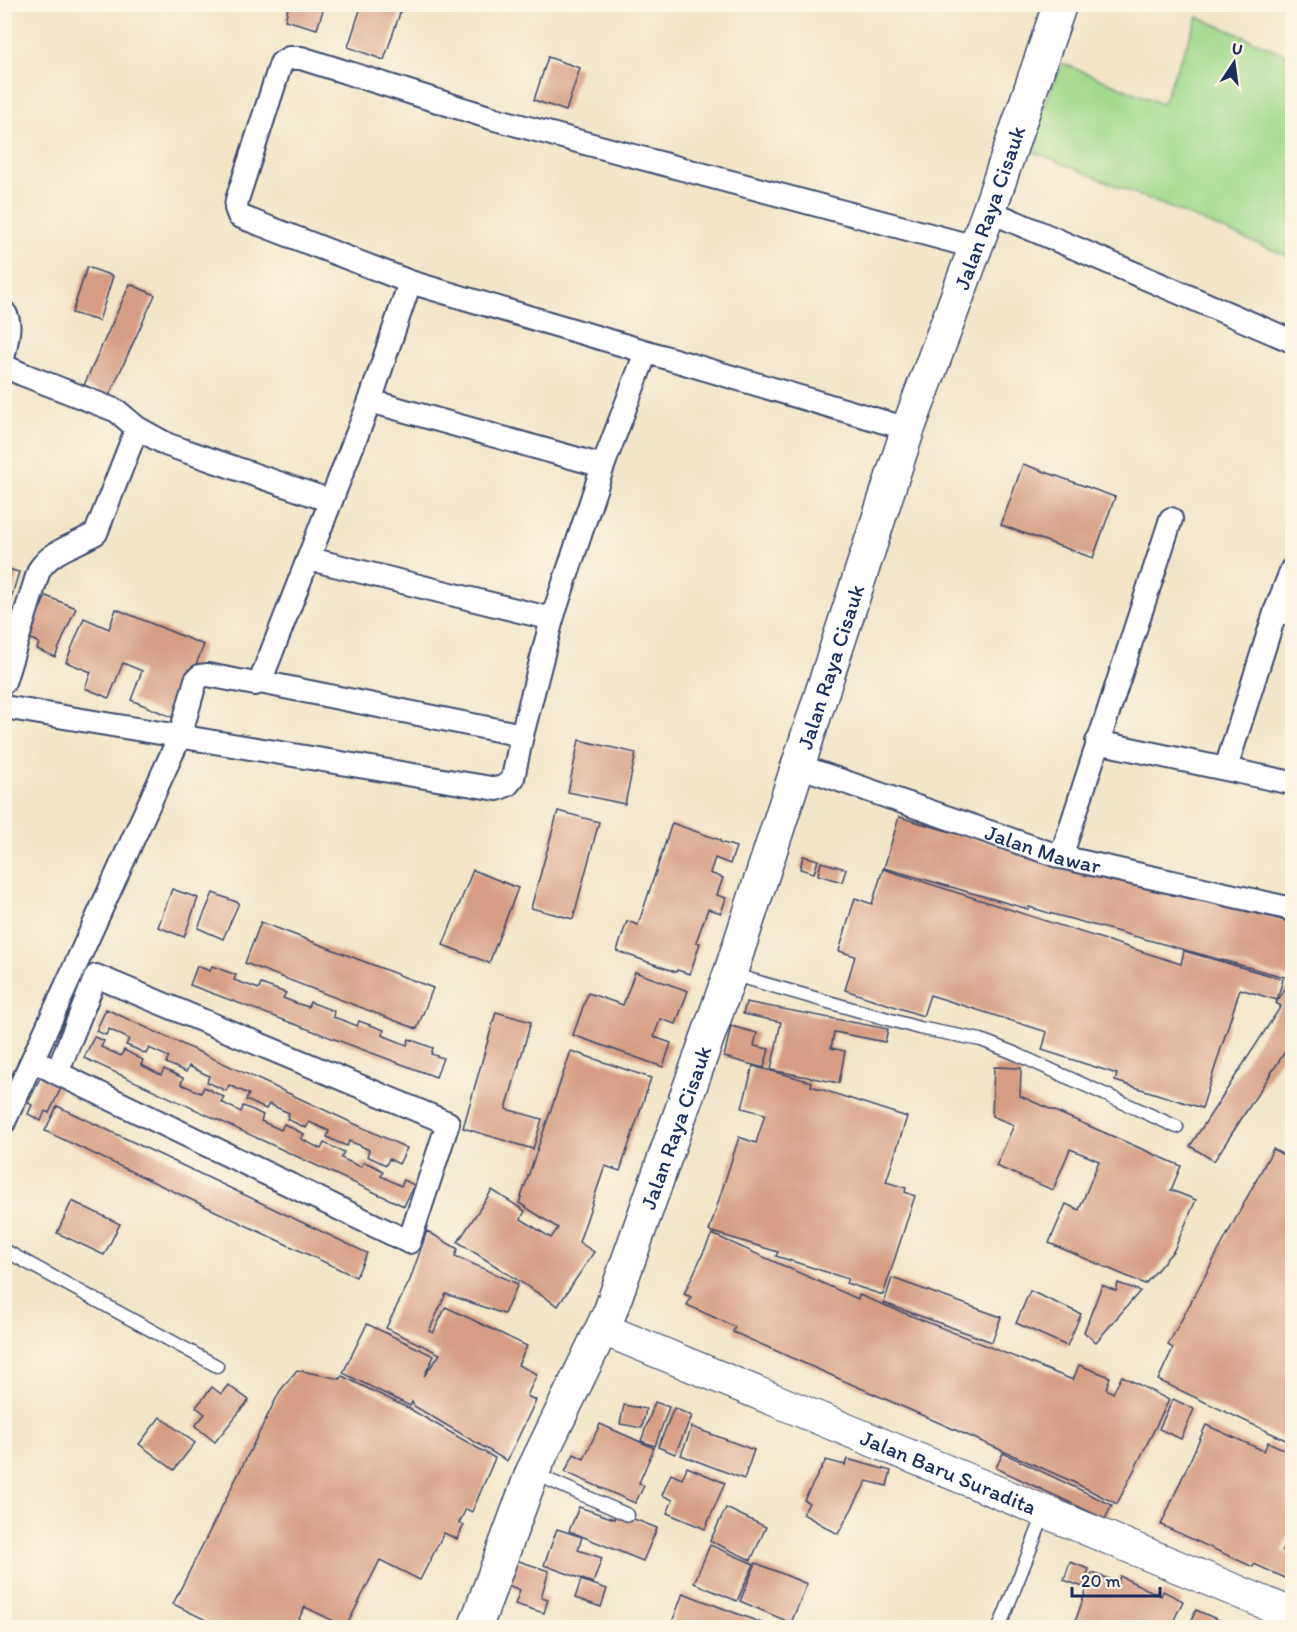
<svg xmlns="http://www.w3.org/2000/svg" width="1297" height="1632" font-family="Itim,sans-serif">
<style>
.green{fill:#a2d98a;stroke:#5e8474;stroke-width:1.5}
.building{fill:#d69d84}
.lines{fill:none;stroke-linecap:round;stroke-linejoin:round}
.service-casing{stroke:#3b4a6e;stroke-width:15}
.minor-casing{stroke:#3b4a6e;stroke-width:26}
.secondary-casing{stroke:#3b4a6e;stroke-width:34}
.primary-casing{stroke:#3b4a6e;stroke-width:36}
.service{stroke:#fff;stroke-width:12}
.minor{stroke:#fff;stroke-width:22}
.secondary{stroke:#fff;stroke-width:32}
.primary{stroke:#fff;stroke-width:33}
.labels{text-anchor:middle;stroke-width:6;stroke-linejoin:round;paint-order:stroke}
.street-label{font-size:22px;fill:#1b2f5e;stroke:#fcf5e5}
</style>
<rect width="100%" height="100%" fill="#fcf5e5"/>
<filter id="ink" filterUnits="userSpaceOnUse"><feTurbulence type="fractalNoise" baseFrequency=".0167" numOctaves="2"/><feDisplacementMap in="SourceGraphic" scale="12" xChannelSelector="R" yChannelSelector="G"/><feConvolveMatrix kernelMatrix="1 2 1 2 8 2 1 2 1" color-interpolation-filters="sRGB"/></filter>
<filter id="wash" filterUnits="userSpaceOnUse"><feTurbulence type="fractalNoise" baseFrequency=".008" numOctaves="4" result="noise"/><feDisplacementMap in="SourceGraphic" scale="24" xChannelSelector="R" yChannelSelector="G"/><feGaussianBlur stdDeviation="1.35" result="paint"/><feColorMatrix in="noise" values="0 0 0 0 0 0 0 0 0 0 0 0 0 0 0 0 0 1.4 0 .05"/><feComposite in="paint" operator="in"/></filter>
<g filter="url(#wash)">
<rect width="100%" height="100%" fill="#f2e5c9"/>
<path class="green" d="M1198 17 1292 57V258L1027 149 1062 63 1162 104Z"/>
<g id="blocks">
<g class="building">
<path d="M289 4H325L317 29 285 20Z"/>
<path d="M362 4H403L384 60 348 47Z"/>
<path d="M548 57 580 68 566 111 534 100Z"/>
<path d="M87 267 113 276 99 321 72 313Z"/>
<path d="M130 284 155 295 109 396 84 385Z"/>
<path d="M1023 464 1115 497 1093 558 1001 525Z"/>
<path d="M4 568 19 572 5 618H4Z"/>
<path d="M46 596 76 608 55 657 37 649 39 643 27 637Z"/>
<path d="M116 609 204 645 174 718 131 700 142 671 123 663 109 698 85 688 91 672 66 662 84 618 109 629Z"/>
<path d="M579 740 636 753 625 804 568 792Z"/>
<path d="M558 811 599 822 573 919 531 908Z"/>
<path d="M899 817 1042 858 1173 888 1171 895 1178 896 1179 890 1265 913 1264 915 1292 923V979L1049 913 1029 907 1028 909 884 868Z"/>
<path d="M672 823 720 840V842L736 847 730 864 715 858 710 873 723 878 717 895 726 898 721 913 708 909 696 942 700 943 690 974 677 970 676 972 617 951 627 921 638 925Z"/>
<path d="M803 856 818 860 814 873 800 869Z"/>
<path d="M821 862 846 869 842 882 818 875Z"/>
<path d="M883 869 1181 964 1184 951 1283 979 1277 1000 1240 989 1202 1108 1115 1081 1117 1074 1042 1050 1047 1032 930 995 923 1016 845 990 855 956 839 951 855 898 872 904Z"/>
<path d="M473 870 518 888 489 963 443 945Z"/>
<path d="M172 889 198 898 184 937 158 927Z"/>
<path d="M213 893 239 903 223 939 198 928Z"/>
<path d="M261 922 433 988 417 1029 245 963Z"/>
<path d="M197 966 210 971 212 966 236 975 234 980 259 989 261 984 286 993 283 998 296 1003 308 1007 310 1002 334 1011 333 1017 345 1021 357 1026 359 1021 384 1030 382 1035 407 1045 409 1039 433 1048 431 1054 443 1058 436 1077 190 985Z"/>
<path d="M635 972 688 991 676 1024 660 1019 654 1037 671 1043 663 1067 573 1035 588 993 623 1005Z"/>
<path d="M1291 980H1292V1041L1214 1161 1190 1146 1281 1006 1276 1003Z"/>
<path d="M746 1002 888 1029 885 1042 834 1032 831 1048 845 1051 839 1083 771 1070 781 1022 743 1014Z"/>
<path d="M106 1009 407 1148 399 1164 389 1159 386 1165 367 1156 369 1150 359 1145 349 1141 347 1146 337 1142 327 1137 329 1131 309 1122 306 1128 287 1119 289 1113 269 1104 266 1109 257 1105 246 1100 249 1094 229 1085 226 1091 216 1086 207 1082 209 1076 189 1066 186 1072 166 1063 169 1057 149 1048 146 1054 136 1049 126 1045 129 1039 109 1029 106 1035 96 1031Z"/>
<path d="M496 1012 531 1022 506 1109 542 1119 533 1149 463 1128Z"/>
<path d="M731 1026 757 1033 754 1046 769 1049 764 1068 724 1057Z"/>
<path d="M94 1037 104 1041 101 1047 121 1056 124 1050 143 1060 141 1065 161 1075 164 1069 183 1078 181 1084 201 1093 204 1087 224 1097 221 1102 241 1112 243 1106 253 1110 263 1115 261 1121 281 1130 284 1124 304 1134 301 1139 321 1149 324 1143 344 1152 341 1158 361 1167 364 1162 374 1166 383 1171 381 1176 401 1186 404 1180 414 1185 404 1206 84 1058Z"/>
<path d="M571 1051 651 1078 620 1171 605 1166 579 1242 594 1252 558 1306 458 1242 492 1190 525 1211 521 1219 551 1238 558 1228 519 1203Z"/>
<path d="M753 1066 812 1082 811 1086 907 1117 886 1182 906 1188 905 1192 915 1196 883 1295 846 1283 848 1279 776 1256 778 1252 709 1231 739 1137 756 1143 765 1114 742 1108Z"/>
<path d="M994 1067 1021 1068 1020 1096 1181 1166 1171 1190 1196 1200 1174 1250 1145 1284 1049 1243 1066 1204 1079 1210 1099 1161 1070 1149 1053 1190 996 1166 1014 1125 992 1116Z"/>
<path d="M42 1074 63 1084 49 1113 45 1111 41 1121 28 1114 32 1105 28 1103Z"/>
<path d="M57 1106 367 1253 356 1277 45 1131Z"/>
<path d="M1273 1149 1292 1160V1443L1158 1380 1173 1348 1168 1345Z"/>
<path d="M72 1201 120 1224 104 1255 57 1233Z"/>
<path d="M427 1231 458 1249 455 1256 518 1284 504 1314 446 1294 429 1331 433 1333 446 1307 527 1346 518 1365 537 1374 527 1396 536 1400 507 1461 414 1406 412 1402 410 1406 343 1373 367 1324 434 1356 424 1376 440 1354 386 1328 410 1280Z"/>
<path d="M712 1234 858 1299 859 1295 1073 1380 1079 1365 1110 1377 1106 1389 1113 1393 1122 1376 1169 1400 1117 1504 1069 1480 733 1332 735 1327 687 1305 691 1297 684 1294Z"/>
<path d="M892 1278 1001 1317 992 1342 884 1303Z"/>
<path d="M1118 1283 1140 1291 1096 1342 1084 1332 1102 1285 1116 1291Z"/>
<path d="M1030 1291 1081 1314 1067 1346 1016 1323Z"/>
<path d="M297 1370 340 1379 342 1376 408 1408 495 1458 472 1512 466 1509 459 1523 464 1525 457 1539 444 1533 420 1580 380 1560 346 1627 305 1607 294 1628H204L208 1621 173 1604 280 1391Z"/>
<path d="M228 1385 249 1400 215 1442 195 1426 205 1414 196 1407 212 1387 221 1394Z"/>
<path d="M1173 1399 1194 1409 1181 1439 1159 1429Z"/>
<path d="M655 1402 669 1407 655 1446 641 1441Z"/>
<path d="M624 1405 646 1409 642 1428 620 1424Z"/>
<path d="M674 1408 692 1416 675 1454 658 1447Z"/>
<path d="M160 1417 195 1443 174 1470 139 1444Z"/>
<path d="M600 1424 654 1448 639 1483 644 1486 635 1503 565 1472 574 1454 584 1459Z"/>
<path d="M1206 1425 1264 1451 1268 1442 1292 1453V1528L1282 1551 1292 1556V1581L1254 1564 1253 1567 1161 1525Z"/>
<path d="M692 1427 754 1450 744 1479 681 1455Z"/>
<path d="M1003 1453 1112 1505 1105 1519 996 1468Z"/>
<path d="M847 1459 891 1471 887 1486 867 1481 838 1534 803 1514 809 1503 804 1500 826 1460 845 1465Z"/>
<path d="M687 1467 725 1483 705 1529 667 1513 673 1500 662 1495 671 1474 682 1479Z"/>
<path d="M579 1507 614 1519 616 1512 657 1528 643 1561 569 1531Z"/>
<path d="M726 1508 766 1527 751 1560 710 1541Z"/>
<path d="M557 1529 582 1537 578 1550 602 1558 593 1583 544 1565Z"/>
<path d="M710 1545 754 1564 737 1601 694 1583Z"/>
<path d="M516 1560 549 1571 541 1597 548 1599 544 1613 515 1604 520 1590 508 1585Z"/>
<path d="M1070 1562 1089 1569 1083 1587 1064 1580Z"/>
<path d="M756 1563 807 1584 791 1623 740 1601Z"/>
<path d="M1092 1573 1118 1582 1120 1576 1161 1596 1163 1591 1183 1601 1170 1628H1073Z"/>
<path d="M581 1580 607 1589 601 1607 575 1598Z"/>
<path d="M683 1593 772 1627V1628H670Z"/>
<path d="M1196 1610 1237 1628H1188Z"/>
</g>
</g>
</g>
<g filter="url(#ink)">
<use href="#blocks" fill-opacity="0" stroke="#3b4a6e" stroke-width="1.5"/>
<g class="lines">
<defs>
<g id="service">
<path d="M731 974 919 1028 981 1040 1014 1053 1177 1127"/>
<path d="M4 1250 217 1366"/>
<path d="M533 1473 628 1515"/>
<path d="M999 1628 1045 1512"/>
</g>
<g id="minor">
<path d="M989 211 1292 341"/>
<path d="M4 312C13 322 6 342 4 354"/>
<path d="M4 362 6 367 22 374 117 411 137 428 168 445 331 501"/>
<path d="M370 401 603 466"/>
<path d="M908 429 410 282 239 216 236 208 237 200 281 63 289 58H301L495 119 975 247"/>
<path d="M310 559 552 619"/>
<path d="M1276 610 1292 569"/>
<path d="M4 682 39 570C53 549 75 546 96 533L137 428"/>
<path d="M260 682 370 401 410 282"/>
<path d="M4 707 497 789 507 785 513 778 522 735 552 619 603 466 646 352"/>
<path d="M1097 742 1292 783"/>
<path id="s1" d="M799 766 1061 857 1292 909"/>
<path d="M1226 768 1276 610 1292 615"/>
<path d="M1061 857 1171 519"/>
<path d="M33 1060 57 1073 409 1242 448 1123 96 976 57 1073"/>
<path d="M4 1122 180 736 196 680 200 676 208 675 255 684 260 682 522 735"/>
</g>
<g id="secondary">
<path id="s2" d="M603 1329 1292 1614"/>
</g>
<g id="primary">
<path id="s3" d="M475 1628 532 1473 610 1312 730 974 908 429 989 211 1060 4"/>
</g>
</defs>
<use href="#service" class="service-casing"/>
<use href="#minor" class="minor-casing"/>
<use href="#secondary" class="secondary-casing"/>
<use href="#primary" class="primary-casing"/>
<use href="#service" class="service"/>
<use href="#minor" class="minor"/>
<use href="#secondary" class="secondary"/>
<use href="#primary" class="primary"/>
</g>
</g>
<g class="labels">
<g class="street-label">
<text dy="8" stroke="none"><textPath href="#s3" startOffset="1512">Jalan Raya Cisauk</textPath></text>
<text dy="8" stroke="none"><textPath href="#s3" startOffset="1026">Jalan Raya Cisauk</textPath></text>
<text dy="8" stroke="none"><textPath href="#s1" startOffset="258">Jalan Mawar</textPath></text>
<text dy="8" stroke="none"><textPath href="#s3" startOffset="540">Jalan Raya Cisauk</textPath></text>
<text dy="8" stroke="none"><textPath href="#s2" startOffset="374">Jalan Baru Suradita</textPath></text>
</g>
</g>
<rect width="1297" height="1632" fill="none" stroke="#fcf5e5" stroke-width="24"/>
<g transform="translate(1234 63) rotate(13)" stroke="#fcf5e5" stroke-width="4.5" paint-order="stroke">
<path d="M0-4.5L10 22L0 15L-10 22Z" fill="#1b2f5e"/>
<text y="-9" font-size="16" font-weight="bold" text-anchor="middle" fill="#1b2f5e">U</text>
</g>
<path d="M1072 1587v9h88v-9" fill="none" stroke="#1b2f5e" stroke-width="3"/>
<text x="1081" y="1587" font-size="18" fill="#1b2f5e" stroke="#fcf5e5" stroke-width="4.5" paint-order="stroke">20 m</text>
</svg>
